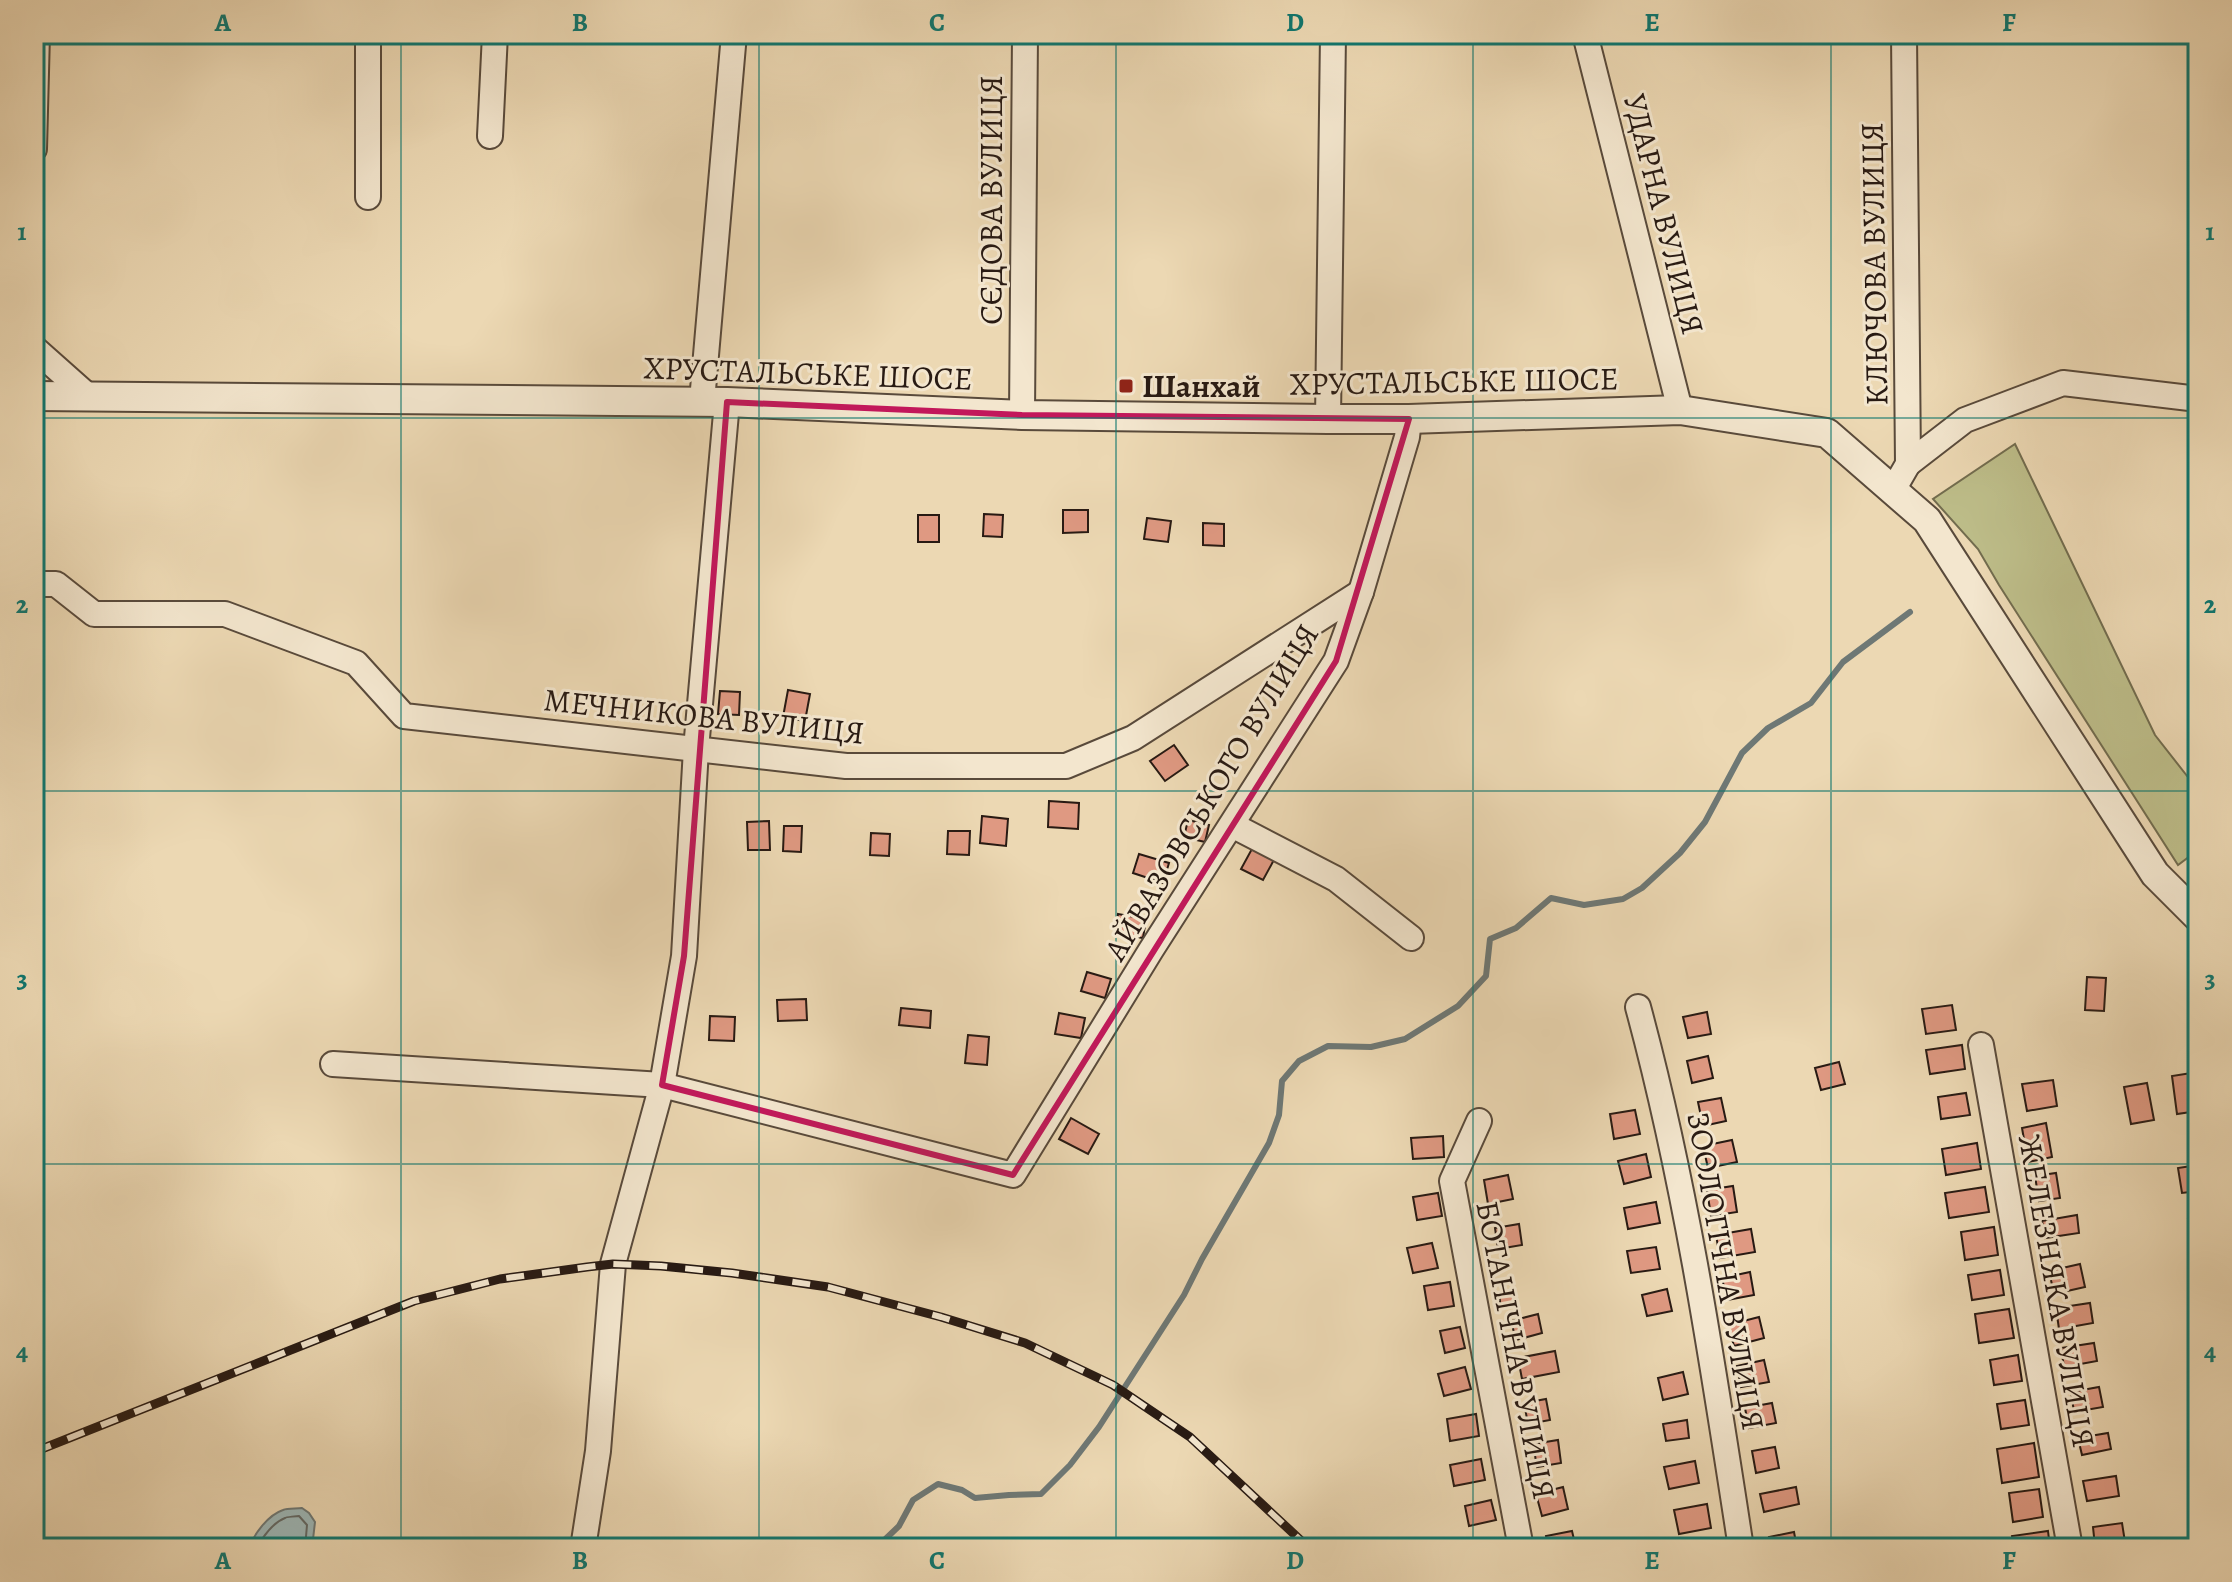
<svg xmlns="http://www.w3.org/2000/svg" width="2232" height="1582" font-family="Alegreya,serif">
<style>
.green{fill:#bdbd89;stroke:#726c4e;stroke-width:2}
.water{fill:#9db7b7;stroke:#6e7875;stroke-width:2}
.lines{fill:none;stroke-linecap:round;stroke-linejoin:round}
.shore{stroke:#626865;stroke-width:2}
.stream{stroke:#6e7875;stroke-width:6}
.building{fill:#df9982;stroke:#281a13;stroke-width:2}
.minor-casing{stroke:#594a3b;stroke-width:28}
.tertiary-casing{stroke:#594a3b;stroke-width:32}
.minor{stroke:#f3e6ce;stroke-width:24}
.tertiary{stroke:#f3e6ce;stroke-width:28}
.rail-casing{stroke:#281a13;stroke-width:9}
.rail{stroke:#f3e6ce;stroke-width:6;stroke-dasharray:18;stroke-linecap:butt}
.marked{fill:none;stroke:#c2185b;stroke-width:6;stroke-linejoin:round}
.grid{fill:none;stroke:#0f766e;stroke-width:2;stroke-opacity:0.55}
.poi-dot{fill:#8f2418;stroke:#f3e6ce;stroke-width:3}
.labels{text-anchor:middle;stroke-width:6;stroke-linejoin:round;paint-order:stroke}
.street-label{font-size:32px;fill:#281a13;stroke:#f3e6ce}
.poi-label{font-size:32px;font-weight:bold;fill:#281a13;stroke:#f3e6ce;text-anchor:start}
.neatline{fill:none;stroke:#0f766e;stroke-width:3}
.grid-label{font-size:26px;text-anchor:middle;font-weight:bold;fill:#0f766e}
</style>
<rect width="100%" height="100%" fill="#ecd8b3"/>
<filter id="stains"><feTurbulence type="fractalNoise" baseFrequency=".0025" numOctaves="4"/><feColorMatrix values="0 0 0 0 .2 0 0 0 0 .09 0 0 0 0 .02 0 0 0 .5 -.17"/></filter>
<radialGradient id="worn" r=".72"><stop offset=".6" stop-color="#630" stop-opacity="0"/><stop offset="1" stop-color="#630" stop-opacity=".3"/></radialGradient>
<path class="green" d="M2015 444 2155 735 2198 790V850L2178 865 1999 585 1978 549 1933 499Z"/>
<path class="water" d="M302 1508 309 1513 315 1522 312 1548H249C254 1534 268 1515 283 1510 288 1508 297 1509 302 1508Z"/>
<g class="lines">
<path class="shore" d="M257 1548C262 1537 274 1522 285 1518 286 1517 298 1516 299 1516L307 1525 305 1548"/>
<path class="stream" d="M876 1548 899 1526 913 1500 938 1484 962 1490 975 1498 1009 1495 1041 1494 1070 1465 1099 1427 1184 1295 1202 1259 1269 1143 1279 1115 1282 1081 1299 1061 1328 1046 1371 1047 1405 1039 1458 1006 1486 976 1490 939 1516 928 1551 898 1584 905 1623 899 1642 888 1680 853 1705 822 1742 753 1768 728 1811 703 1843 662 1910 612"/>
</g>
<g class="building">
<path d="M1063 510H1088V532L1063 533Z"/>
<path d="M984 514 1003 515 1002 537 983 536Z"/>
<rect x="918" y="515" width="21" height="27"/>
<path d="M1147 518 1171 521 1168 542 1144 539Z"/>
<path d="M1203 523 1224 524V546L1203 545Z"/>
<path d="M788 690 810 694 805 721 783 717Z"/>
<path d="M720 691 740 692 739 715 718 714Z"/>
<path d="M1174 745 1188 765 1165 781 1150 761Z"/>
<path d="M1049 801 1079 803 1078 829 1048 827Z"/>
<path d="M982 816 1008 819 1006 846 980 843Z"/>
<path d="M1188 820 1209 825 1205 842 1184 837Z"/>
<path d="M769 821 770 850H748L747 822Z"/>
<path d="M784 826H802L801 852 783 851Z"/>
<path d="M948 831H970L969 855 947 854Z"/>
<path d="M871 833 890 834 889 856 870 855Z"/>
<path d="M1253 847 1275 858 1263 880 1241 869Z"/>
<path d="M1139 854 1169 863 1163 883 1133 873Z"/>
<path d="M1118 914 1146 919 1143 938 1115 933Z"/>
<path d="M1087 972 1111 979 1105 998 1081 991Z"/>
<path d="M2087 977 2106 978 2104 1011 2085 1010Z"/>
<path d="M806 999 807 1020 778 1021 777 1000Z"/>
<path d="M1952 1005 1956 1030 1926 1034 1922 1009Z"/>
<path d="M901 1008 931 1011 930 1028 899 1025Z"/>
<path d="M1707 1012 1711 1034 1688 1038 1683 1017Z"/>
<path d="M1059 1013 1085 1018 1081 1038 1055 1034Z"/>
<path d="M710 1016 735 1017 734 1041 709 1040Z"/>
<path d="M968 1035 989 1037 987 1065 965 1063Z"/>
<path d="M1962 1045 1965 1069 1930 1074 1926 1050Z"/>
<path d="M1708 1056 1713 1078 1692 1083 1687 1061Z"/>
<path d="M1839 1062 1845 1084 1821 1090 1815 1068Z"/>
<path d="M2198 1072V1111L2177 1114 2172 1076Z"/>
<path d="M2053 1080 2057 1106 2027 1111 2022 1084Z"/>
<path d="M2147 1083 2154 1120 2131 1124 2124 1087Z"/>
<path d="M1966 1093 1970 1115 1941 1119 1938 1097Z"/>
<path d="M1721 1098 1726 1121 1703 1126 1698 1102Z"/>
<path d="M1635 1110 1640 1134 1614 1139 1610 1114Z"/>
<path d="M1071 1118 1099 1134 1088 1154 1059 1139Z"/>
<path d="M2046 1123 2052 1157 2028 1162 2022 1128Z"/>
<path d="M1443 1136 1444 1157 1413 1159 1411 1138Z"/>
<path d="M1732 1140 1737 1162 1708 1168 1703 1146Z"/>
<path d="M1977 1143 1981 1169 1946 1175 1942 1149Z"/>
<path d="M1646 1154 1651 1177 1624 1184 1618 1161Z"/>
<path d="M2198 1165V1191L2182 1193 2178 1168Z"/>
<path d="M2056 1173 2060 1198 2039 1201 2035 1176Z"/>
<path d="M1508 1175 1513 1199 1488 1204 1484 1180Z"/>
<path d="M1733 1186 1737 1212 1711 1216 1707 1190Z"/>
<path d="M1985 1187 1989 1212 1949 1218 1945 1193Z"/>
<path d="M1438 1193 1442 1216 1417 1220 1413 1197Z"/>
<path d="M1656 1202 1660 1223 1628 1229 1624 1208Z"/>
<path d="M2077 1215 2079 1233 2045 1238 2042 1221Z"/>
<path d="M2198 1218V1247L2191 1248 2188 1219Z"/>
<path d="M1519 1224 1522 1245 1498 1249 1495 1228Z"/>
<path d="M1994 1227 1998 1255 1965 1260 1961 1232Z"/>
<path d="M1751 1229 1755 1252 1720 1258 1716 1235Z"/>
<path d="M1432 1243 1438 1268 1413 1273 1407 1248Z"/>
<path d="M1656 1247 1660 1269 1631 1273 1627 1251Z"/>
<path d="M2080 1264 2085 1287 2054 1294 2049 1271Z"/>
<path d="M2000 1270 2004 1295 1972 1300 1968 1275Z"/>
<path d="M1750 1272 1754 1295 1727 1300 1722 1278Z"/>
<path d="M2198 1275V1301H2194L2191 1276Z"/>
<path d="M1450 1282 1454 1306 1428 1310 1424 1286Z"/>
<path d="M1667 1289 1672 1311 1647 1316 1642 1295Z"/>
<path d="M1515 1291 1517 1306 1501 1309 1499 1293Z"/>
<path d="M2090 1303 2093 1323 2059 1329 2056 1308Z"/>
<path d="M2009 1309 2014 1338 1979 1343 1975 1314Z"/>
<path d="M1538 1314 1542 1333 1516 1340 1511 1321Z"/>
<path d="M1759 1317 1764 1338 1734 1346 1728 1325Z"/>
<path d="M2198 1323V1350H2195L2192 1324Z"/>
<path d="M1460 1327 1465 1348 1445 1353 1440 1331Z"/>
<path d="M2094 1343 2097 1361 2064 1367 2061 1348Z"/>
<path d="M1555 1351 1559 1372 1522 1379 1518 1358Z"/>
<path d="M2018 1355 2022 1381 1994 1385 1990 1360Z"/>
<path d="M1764 1360 1769 1382 1741 1387 1737 1366Z"/>
<path d="M1465 1367 1471 1389 1444 1396 1438 1374Z"/>
<path d="M1683 1372 1688 1394 1663 1400 1658 1378Z"/>
<path d="M2099 1387 2103 1407 2074 1412 2071 1392Z"/>
<path d="M1546 1399 1550 1420 1528 1424 1524 1403Z"/>
<path d="M2025 1400 2029 1425 2001 1429 1997 1404Z"/>
<path d="M1772 1403 1776 1423 1749 1428 1745 1408Z"/>
<path d="M1476 1414 1479 1436 1450 1441 1447 1419Z"/>
<path d="M1687 1420 1689 1438 1666 1441 1663 1424Z"/>
<path d="M2108 1433 2111 1449 2082 1455 2078 1438Z"/>
<path d="M1558 1440 1561 1463 1537 1467 1533 1444Z"/>
<path d="M2034 1443 2039 1477 2002 1483 1997 1449Z"/>
<path d="M1775 1447 1779 1468 1756 1473 1752 1451Z"/>
<path d="M1481 1459 1485 1480 1454 1486 1450 1465Z"/>
<path d="M1695 1461 1699 1483 1669 1489 1664 1467Z"/>
<path d="M2116 1476 2119 1496 2087 1501 2083 1481Z"/>
<path d="M1563 1487 1568 1509 1542 1516 1536 1494Z"/>
<path d="M1796 1487 1799 1504 1764 1512 1760 1494Z"/>
<path d="M2039 1489 2043 1517 2013 1522 2009 1493Z"/>
<path d="M1491 1500 1496 1520 1469 1526 1465 1506Z"/>
<path d="M1707 1504 1711 1528 1679 1534 1674 1510Z"/>
<path d="M2122 1523 2125 1542 2095 1546 2093 1527Z"/>
<path d="M1572 1531 1576 1548H1548L1546 1536Z"/>
<path d="M2048 1531 2050 1548H2014L2012 1536Z"/>
<path d="M1794 1532 1797 1548H1771L1769 1537Z"/>
</g>
<g class="lines">
<defs>
<g id="minor">
<path d="M1585 34 1680 410"/>
<path d="M490 136 495 34"/>
<path d="M34 149 37 34"/>
<path d="M368 197V34"/>
<path d="M34 348 88 396"/>
<path d="M702 401 734 34"/>
<path d="M1022 415 1025 34"/>
<path d="M1328 419 1333 34"/>
<path d="M1908 464 1965 420 2063 383 2198 399"/>
<path d="M1893 490 1908 464 1904 34"/>
<path d="M34 584H56L94 614H225L356 663 404 716 846 766H1066L1133 738 1361 592"/>
<path d="M1232 825 1336 879 1411 938"/>
<path d="M1638 1007C1686 1184 1713 1366 1741 1548"/>
<path d="M1981 1045 2070 1548"/>
<path d="M333 1064 662 1085 1013 1175 1151 950 1336 661 1361 592 1407 437 1409 419"/>
<path d="M1479 1121 1452 1181 1521 1548"/>
<path d="M583 1548 598 1451 613 1264 662 1085 684 956 696 749 727 402"/>
</g>
<path id="tertiary" d="M34 396 727 402 1022 415 1328 419H1409L1680 410 1827 433 1927 520 2155 874 2198 917"/>
</defs>
<use href="#minor" class="minor-casing"/>
<use href="#tertiary" class="tertiary-casing"/>
<use href="#minor" class="minor"/>
<use href="#tertiary" class="tertiary"/>
<defs>
<path id="rail" d="M34 1452 414 1301 500 1279 587 1267 613 1264 661 1266 732 1273 828 1287 941 1317 1025 1343 1113 1385 1190 1437 1309 1548"/>
</defs>
<use href="#rail" class="rail-casing"/>
<use href="#rail" class="rail"/>
</g>
<path class="marked" d="M727 402 1022 415 1409 419 1336 661 1013 1175 662 1085 684 956Z"/>
<path class="grid" d="M401 34V1548M759 34V1548M1116 34V1548M1473 34V1548M1831 34V1548M34 418H2198M34 791H2198M34 1164H2198"/>
<rect class="poi-dot" x="1118" y="378" width="16" height="16" rx="4"/>
<g class="labels">
<g class="street-label">
<text transform="translate(991 200) rotate(-90)" y="11">СЄДОВА ВУЛИЦЯ</text>
<text transform="translate(1664 214) rotate(76)" y="11">УДАРНА ВУЛИЦЯ</text>
<text transform="translate(1874 264) rotate(-91)" y="11">КЛЮЧОВА ВУЛИЦЯ</text>
<text transform="translate(808 373) rotate(2)" y="11">ХРУСТАЛЬСЬКЕ ШОСЕ</text>
<text transform="translate(1454 381) rotate(-1)" y="11">ХРУСТАЛЬСЬКЕ ШОСЕ</text>
<text transform="translate(704 716) rotate(6)" y="11">МЕЧНИКОВА ВУЛИЦЯ</text>
<text transform="translate(1211 792) rotate(-59)" y="11">АЙВАЗОВСЬКОГО ВУЛИЦЯ</text>
<text transform="translate(1726 1271) rotate(80)" y="11">ЗООЛОГІЧНА ВУЛИЦЯ</text>
<text transform="translate(2057 1291) rotate(80)" y="11">ЖЕЛЕЗНЯКА ВУЛИЦЯ</text>
<text transform="translate(1516 1350) rotate(79)" y="11">БОТАНІЧНА ВУЛИЦЯ</text>
</g>
<g class="poi-label">
<text x="1142" y="397">Шанхай</text>
</g>
</g>
<rect width="2232" height="1582" fill="none" stroke="#ecd8b3" stroke-width="88"/>
<rect x="44" y="44" width="2144" height="1494" class="neatline"/>
<g class="grid-label">
<text x="223" y="31">A</text>
<text x="580" y="31">B</text>
<text x="937" y="31">C</text>
<text x="1295" y="31">D</text>
<text x="1652" y="31">E</text>
<text x="2009" y="31">F</text>
<text x="22" y="240">1</text>
<text x="2210" y="240">1</text>
<text x="22" y="613">2</text>
<text x="2210" y="613">2</text>
<text x="22" y="987">3</text>
<text x="2210" y="987">3</text>
<text x="22" y="1360">4</text>
<text x="2210" y="1360">4</text>
<text x="223" y="1569">A</text>
<text x="580" y="1569">B</text>
<text x="937" y="1569">C</text>
<text x="1295" y="1569">D</text>
<text x="1652" y="1569">E</text>
<text x="2009" y="1569">F</text>
</g>
<rect width="100%" height="100%" filter="url(#stains)"/>
<rect width="100%" height="100%" fill="url(#worn)"/>
</svg>
